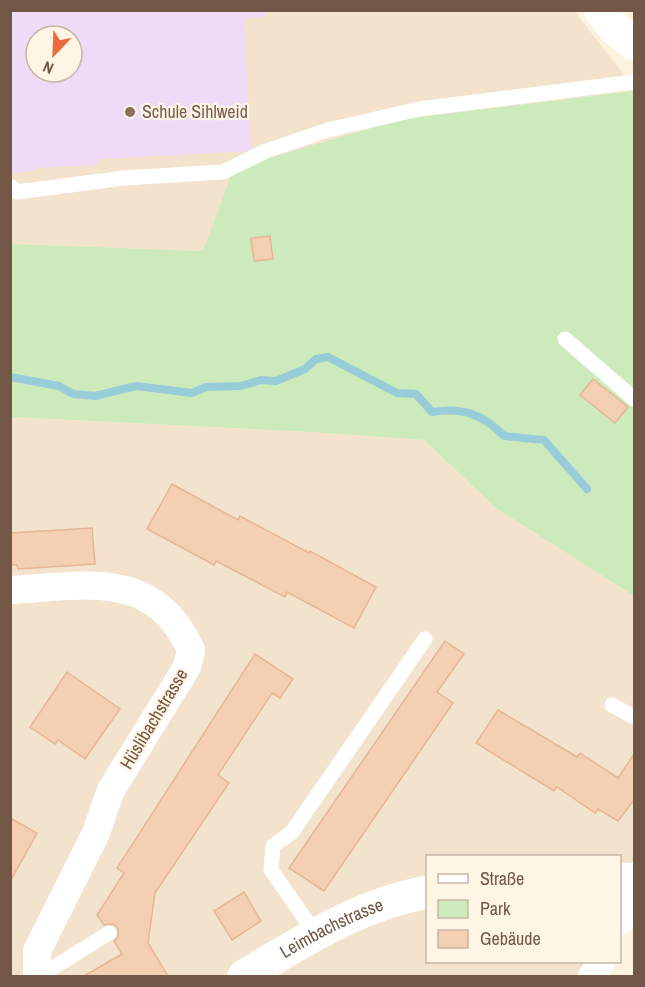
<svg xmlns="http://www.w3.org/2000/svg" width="645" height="987" font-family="'Archivo Narrow',sans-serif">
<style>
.residential{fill:#f4e3cc;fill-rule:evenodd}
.education{fill:#efdbf8;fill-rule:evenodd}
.green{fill:#cdeabc}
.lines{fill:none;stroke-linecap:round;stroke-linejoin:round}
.stream{stroke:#98ccd8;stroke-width:8}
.building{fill:#f3cfb4;stroke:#e6b694;stroke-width:1.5}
.service{stroke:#fff;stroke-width:15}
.minor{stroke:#fff;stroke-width:28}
.tertiary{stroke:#fff;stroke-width:33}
.education-dot{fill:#8d6e63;stroke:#fff5e4;stroke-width:2}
.labels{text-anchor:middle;stroke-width:4.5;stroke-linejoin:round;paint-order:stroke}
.education-label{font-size:18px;fill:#785e54;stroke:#fff5e4;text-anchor:start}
.street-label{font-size:18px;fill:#735746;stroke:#fff5e4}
</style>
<rect width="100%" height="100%" fill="#fdf2dd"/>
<g class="residential">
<path d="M11 11H574L634 87V91L403 119 203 251 14 244 11 237ZM36 36H72V72H36Z"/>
<path d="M10 417 311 432 424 440 496 508 634 596V893L620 937V856H428V962H611L606 976H11Z"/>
</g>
<path class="education" d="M11 11H264L265 16 244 19 251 151 98 159V165L37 168 32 171 11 173ZM36 36H72V72H36Z"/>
<path class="green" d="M634 91V596L496 508 424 440 311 432 11 417 10 237 14 244 203 251 234 168 403 119Z"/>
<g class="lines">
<path class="stream" d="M10 377 59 386 73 394 95 396 136 386 192 393 206 387 241 386 261 380 276 381 305 369 316 359 328 357 397 393 416 394 432 412C462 407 483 414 504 436L544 440 587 489"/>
</g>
<g class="building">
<path d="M270 236 273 259 254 261 251 238Z"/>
<path d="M593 379 628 407 615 423 580 395Z"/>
<path d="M172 484 238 520 240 516 309 553 310 551 376 587 354 628 287 592 285 597 216 561 214 565 147 529Z"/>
<path d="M92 528 95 564 18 569 17 565H10V533Z"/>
<path d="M445 641 464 654 437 692 453 703 324 891 289 868Z"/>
<path d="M255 654 293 679 280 698 272 693 218 775 229 783 155 893 148 943 168 976H84L122 954 114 941 118 937V928L113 924 104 925 97 915 124 873 117 868Z"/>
<path d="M67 672 120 709 85 759 58 740 55 744 30 727Z"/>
<path d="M498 710 577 757 580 753 618 778 634 754V800L618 821 598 809 595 813 557 787 554 791 476 743Z"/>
<path d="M10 818 37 833 10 882Z"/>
<path d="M244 892 261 921 232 940 214 911Z"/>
</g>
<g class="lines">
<g class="service">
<path d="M10 186 17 192 124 178 223 172 266 151 328 130 419 109 634 82"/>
<path d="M565 339 634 399"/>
<path d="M612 705 634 717"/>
<path d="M315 933 271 870 273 846 292 832 425 639"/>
<path d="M40 976 109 933"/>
</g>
<g class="minor">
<path d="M10 590C84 586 154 568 191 650L187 667 111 790 96 833 37 951V976"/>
<path d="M620 921 633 880"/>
<path d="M592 976 601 962"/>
</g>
<g class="tertiary">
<path d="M600 10 614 28 634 44"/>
<path d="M620 880 634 879"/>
<path id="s1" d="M244 976C301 942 360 904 428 892"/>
</g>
</g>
<circle class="education-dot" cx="130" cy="112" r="6"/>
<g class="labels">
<g class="education-label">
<text x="142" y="118">Schule Sihlweid</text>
</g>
<g class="street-label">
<text transform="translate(154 719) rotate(-59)" y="6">Hüslibachstrasse</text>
<text dy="6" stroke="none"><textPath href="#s1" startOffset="100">Leimbachstrasse</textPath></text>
</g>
</g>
<rect width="645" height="987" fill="none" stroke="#735746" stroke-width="24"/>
<rect x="426" y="855" width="195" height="108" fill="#fff5e4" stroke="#c7b6a5" stroke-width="1.5"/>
<rect x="438" y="874" width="30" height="9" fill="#ffffff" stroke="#c7b6a5" stroke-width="1.5"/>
<text x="480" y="885" font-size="18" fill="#735746">Straße</text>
<rect x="438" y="900" width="30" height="18" fill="#cdeabc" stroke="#c7b6a5" stroke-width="1.5"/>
<text x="480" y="915" font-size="18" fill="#735746">Park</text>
<rect x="438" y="930" width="30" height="18" fill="#f3cfb4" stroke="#c7b6a5" stroke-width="1.5"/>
<text x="480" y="945" font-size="18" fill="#735746">Gebäude</text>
<g transform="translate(54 54) rotate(203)"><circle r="28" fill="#fff5e4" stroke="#c7b6a5" stroke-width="1.5"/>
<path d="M0-4.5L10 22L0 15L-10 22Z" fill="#ec6a3e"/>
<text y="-9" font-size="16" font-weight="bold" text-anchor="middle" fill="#735746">N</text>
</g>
</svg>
